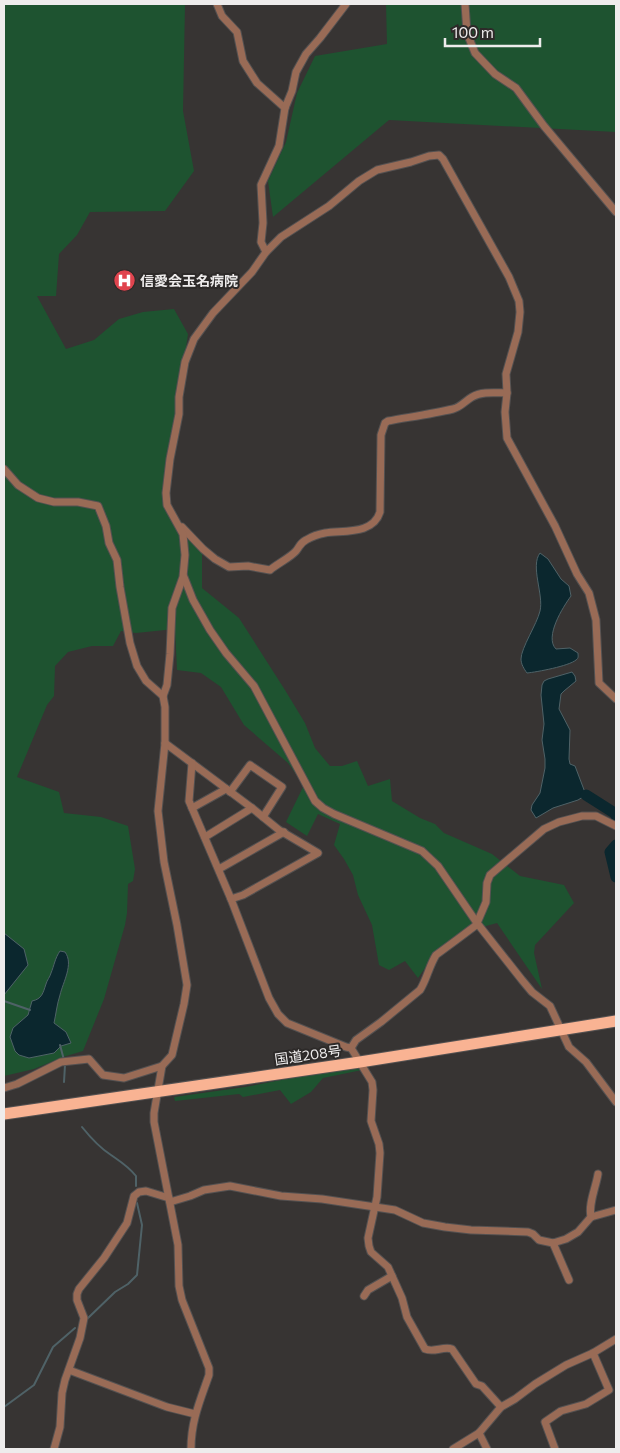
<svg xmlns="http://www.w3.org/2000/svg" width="620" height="1453" font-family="Commissioner,'Noto Sans JP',sans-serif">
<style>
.green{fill:#1e5330}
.water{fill:#0b272e;stroke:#4f6267}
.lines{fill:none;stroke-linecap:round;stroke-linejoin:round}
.stream{stroke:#4f6267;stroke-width:2}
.river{stroke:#0b272e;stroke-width:11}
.minor-casing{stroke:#545151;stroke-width:9}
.trunk-casing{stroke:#545151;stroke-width:13}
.minor{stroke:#996b56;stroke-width:7}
.trunk{stroke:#f9b393;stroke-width:11}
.labels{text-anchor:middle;stroke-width:4;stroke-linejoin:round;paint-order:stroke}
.poi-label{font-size:14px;font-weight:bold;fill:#eeecec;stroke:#2d2a29;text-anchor:start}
.street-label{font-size:14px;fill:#eeecec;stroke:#2d2a29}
</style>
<rect width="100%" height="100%" fill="#373433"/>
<g class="green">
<path d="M4 4H185L183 111 194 171 165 211 90 212 77 235 59 254 56 296H37L66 349 94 340 119 319 143 312 174 309 188 334 170 459V507L202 553V588L239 618 285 690 305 723 315 748 330 766H342L357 761 368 786 390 779 392 801 420 818 435 824 444 833 492 854 520 876 564 885 574 903 535 945 534 953 542 989 497 923 475 929 437 951 418 978 405 961 389 970 379 965 372 925 358 895 353 875 344 859 334 845 340 824 318 814 307 836 286 822 304 785 288 763 244 725 221 687 201 673 177 670 175 629 136 633 121 631 113 646H92L68 652 55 666 54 696 47 705 17 777 59 792 64 813 101 817 128 826 135 869 133 881 128 884 127 913 125 925 104 999 83 1051 63 1057 34 1069 4 1076Z"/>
<path d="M386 4H616V132L389 120 273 217 268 181 286 142 297 93 315 56 387 44Z"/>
<path d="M359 1065 362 1070 323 1078 311 1092 291 1104 280 1090 243 1097 239 1094 175 1101 174 1097 245 1087Z"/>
</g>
<g class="water">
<path d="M540 553 548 559 561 579 569 586 571 596C563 607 544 637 556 649L570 648 578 653C578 656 579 658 576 660 569 666 537 672 527 673 524 669 521 664 521 659 521 648 537 624 540 611 544 595 530 566 540 553Z"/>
<path d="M572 672 575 676 576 681 564 691 561 694 559 709 570 730 569 759 570 764 575 766 586 795 578 800 553 808 536 818 531 810 532 805 540 793 545 768V759L542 740 544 724 541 695 542 685 544 681 548 679Z"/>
<path d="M4 933 24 949 28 965 4 995Z"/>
<path d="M60 951 65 952C74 964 63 982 60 995 57 1004 56 1014 54 1023L66 1032 71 1043 61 1046 54 1053 29 1058 19 1055 15 1051 10 1037 13 1028 28 1015 32 1001C42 999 43 993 46 984 47 980 50 977 51 973 54 966 55 958 60 951Z"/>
</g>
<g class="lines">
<g class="stream">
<path d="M4 1001 30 1010"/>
<path d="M60 1045 64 1060"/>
<path d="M64 1082 65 1065"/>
<path d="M82 1127C90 1137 100 1148 111 1155 121 1162 128 1166 136 1176V1186"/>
<path d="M87 1319 115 1292 128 1284 137 1275 142 1225 137 1203"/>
<path d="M4 1407 34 1385 53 1347 75 1328"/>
</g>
<g class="river">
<path d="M586 795 616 814V816"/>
<path d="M616 845 610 852 616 877"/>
</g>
<defs>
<g id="minor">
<path d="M217 4 222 16 237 32 243 61 257 83 285 108"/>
<path d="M465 4 467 33 475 53 495 74 516 88 544 126 616 212"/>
<path d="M266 252 261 242 263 223 261 185 279 146 285 108 292 91 296 72 306 54 320 38 346 4"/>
<path d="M4 469 18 485 38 498 54 502H78L98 506 106 526 109 543 117 560 120 587 130 643 137 666 146 681 163 696"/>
<path d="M182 527 203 549 215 559 229 567 248 566 270 570C277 564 291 557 296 551 300 546 300 543 306 540 311 537 319 534 325 533 343 530 373 535 380 512L381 435 385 423 388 421C410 417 432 414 453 409 461 407 465 401 472 397 482 391 496 393 507 393"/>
<path d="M184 577 193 600 210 630 226 653 254 686 315 801 323 808 334 814 422 851 438 866 477 923 522 980 532 992 550 1006 569 1047 586 1062 616 1102"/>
<path d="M165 743 252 808 279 830 318 853 243 895 231 899 269 998 278 1014 287 1023 346 1047 351 1048 372 1082 373 1090 371 1121 379 1144 380 1153 377 1197 368 1238 369 1246 371 1252 388 1267 402 1298 407 1317 425 1349C434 1353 443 1346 452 1349L476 1384 482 1386 501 1407"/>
<path d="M192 763 189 801 231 899"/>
<path d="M230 792 250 765 282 787 263 817"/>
<path d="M192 808 226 789"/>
<path d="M205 837 252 808"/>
<path d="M219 869 284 832"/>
<path d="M351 1048 356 1040 381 1022 420 990C427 979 429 966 436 955L455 941 475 926 477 923 486 902 487 883 490 875 544 829 559 822 582 816H596L616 826"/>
<path d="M4 1088 17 1084 61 1062 89 1059 103 1075 124 1078 162 1066"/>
<path d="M170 1202 190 1196 204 1190 230 1186 281 1196 322 1199 395 1210 423 1223 445 1227 471 1230 528 1232 533 1234 539 1240 553 1243 566 1239 578 1232 591 1217 616 1210"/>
<path d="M591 1217C588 1204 596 1187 598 1174"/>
<path d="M553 1243 569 1280"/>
<path d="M364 1296 368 1290 392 1276"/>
<path d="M69 1370 167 1407 195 1414"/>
<path d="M479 1433 487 1449"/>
<path d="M54 1449 60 1427 62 1393 65 1380 80 1338 84 1318 77 1300V1294L79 1289 104 1258 127 1223 134 1196 139 1192 146 1191 169 1198"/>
<path d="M191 1449C191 1421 200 1401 209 1375V1368L182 1300 179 1286 178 1245 154 1122V1113L162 1066 172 1055 184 1004 187 985 177 925 164 862 158 811 165 743V707L163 696 167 685 170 654 172 608 183 577 185 555 183 534 167 505 166 493 170 459 179 414V397L185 362 194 339 213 313 252 272 266 252 281 237 329 206 359 181 377 170 411 162 429 156 439 155 443 159 509 277 519 301 520 312 518 332 506 374 507 393 505 412 507 438 555 526 577 574 589 593 596 620 599 683 616 699"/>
<path d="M453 1449 479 1433 501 1407 515 1399 535 1384 566 1365 593 1353 616 1339"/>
<path d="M555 1449 545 1422 561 1411 586 1404 609 1390 593 1353"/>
</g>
<path id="trunk" d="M4 1114 360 1062 616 1021"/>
</defs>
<use href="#minor" class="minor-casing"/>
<use href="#trunk" class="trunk-casing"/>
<use href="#minor" class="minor"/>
<use href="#trunk" class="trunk"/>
</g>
<defs>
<symbol id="hospital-disc" viewBox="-11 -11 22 22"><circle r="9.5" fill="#e0444e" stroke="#2d2a29"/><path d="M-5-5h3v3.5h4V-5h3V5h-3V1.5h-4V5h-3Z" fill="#fff"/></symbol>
</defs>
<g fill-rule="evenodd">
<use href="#hospital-disc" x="112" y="268" width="25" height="25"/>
</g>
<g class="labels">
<g class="poi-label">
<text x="140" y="286">信愛会玉名病院</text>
</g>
<g class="street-label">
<text transform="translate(308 1055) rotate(-8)" y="5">国道208号</text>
</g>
</g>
<rect width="620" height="1453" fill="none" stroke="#eeecec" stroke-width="10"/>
<path d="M445 38v8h95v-8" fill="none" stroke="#eeecec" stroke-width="2.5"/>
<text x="452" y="38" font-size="15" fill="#eeecec" stroke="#2d2a29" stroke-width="4" paint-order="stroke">100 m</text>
</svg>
